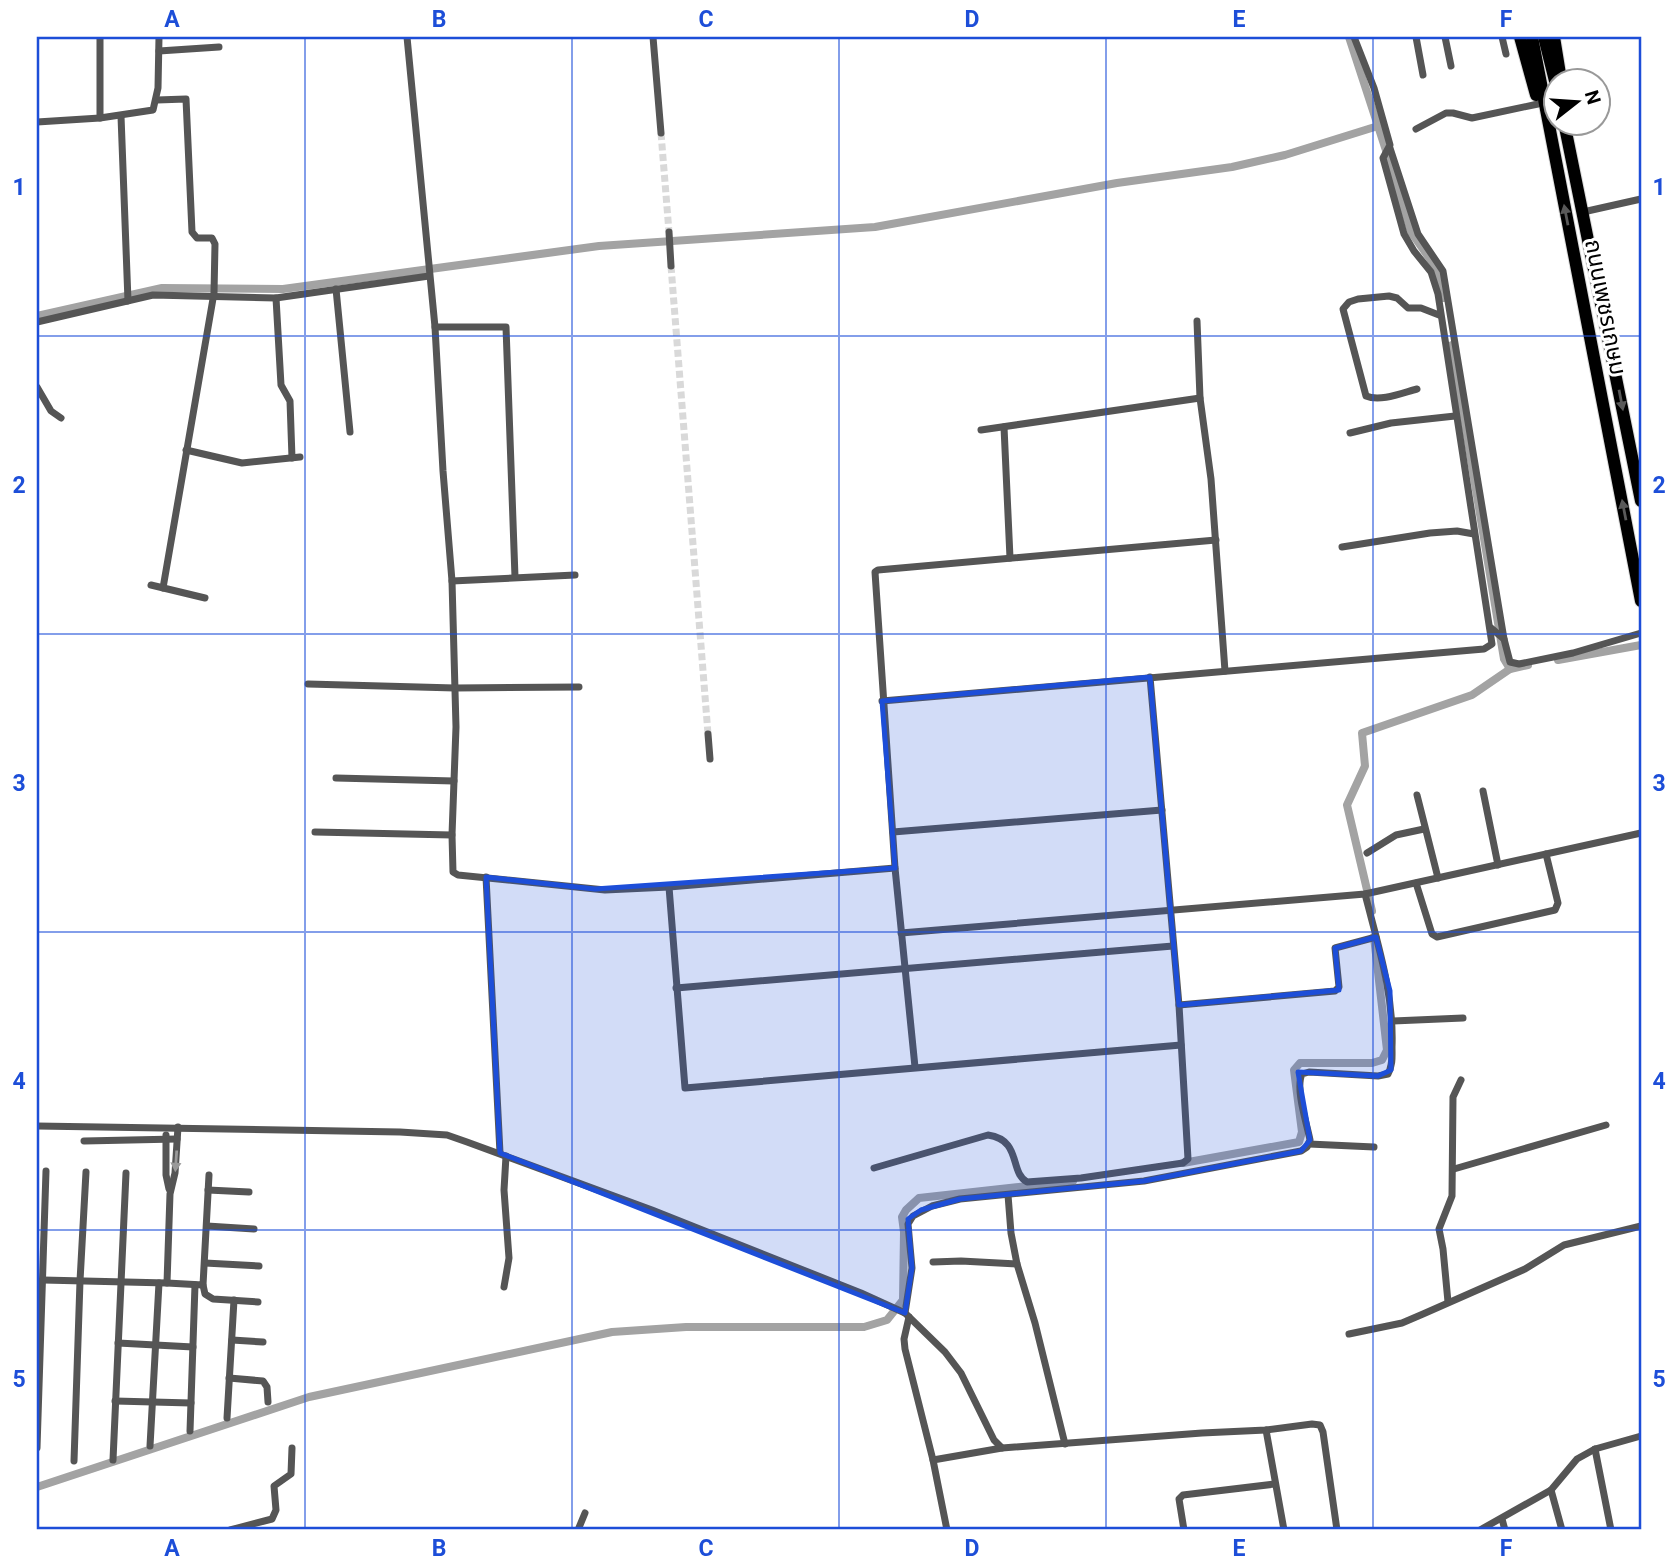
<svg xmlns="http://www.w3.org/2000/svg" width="1678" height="1567" font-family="Roboto,'Noto Sans Thai',sans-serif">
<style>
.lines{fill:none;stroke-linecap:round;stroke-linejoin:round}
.canal{stroke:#a3a3a3;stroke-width:8}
.minor-tunnel{stroke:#d9d9d9;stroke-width:7;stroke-dasharray:7 3.5;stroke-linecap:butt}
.primary-casing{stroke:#dbdbdb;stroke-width:14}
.minor{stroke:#555;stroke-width:7}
.primary{stroke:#000;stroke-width:12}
.oneway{fill:#595959}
.oneway2{fill:#999}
.marked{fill:#1d4ed8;fill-opacity:0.2;stroke:#1d4ed8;stroke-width:5;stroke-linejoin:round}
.grid{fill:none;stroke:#1d4ed8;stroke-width:2;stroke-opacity:0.55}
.labels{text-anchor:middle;stroke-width:6;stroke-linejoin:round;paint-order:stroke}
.street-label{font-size:23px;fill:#000;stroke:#fff}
.neatline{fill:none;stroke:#1d4ed8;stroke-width:2.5}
.grid-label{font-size:23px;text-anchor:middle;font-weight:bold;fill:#1d4ed8}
</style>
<rect width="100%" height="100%" fill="#fff"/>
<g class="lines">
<g class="canal">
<path d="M1349 37 1395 178 1411 232 1437 269 1444 298"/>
<path d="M37 316 162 288 283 289 599 246 875 227 1117 183 1232 167 1285 155 1378 126"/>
<path d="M1452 345 1504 659 1510 669"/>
<path d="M1558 660 1641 645"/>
<path d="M1372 911 1347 805 1365 766 1362 733 1472 695 1510 669 1528 665"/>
<path d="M1183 1163 1299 1142 1302 1132 1294 1070 1300 1063H1372L1382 1060 1387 1050 1374 937"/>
<path d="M37 1487 309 1397 612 1332 686 1327H864L887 1320 903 1300 904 1232 902 1217 906 1210 919 1198 1073 1181"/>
</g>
<g class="minor-tunnel">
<path d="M661 133 669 232"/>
<path d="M671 266 708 734"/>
</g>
<defs>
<g id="primary">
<path d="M1520 37 1536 95"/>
<path d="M1532 37 1641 601"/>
<path d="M1544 37 1556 85"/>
<path d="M1554 37 1560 74"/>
<path d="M1564 122 1641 501"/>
</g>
</defs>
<use href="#primary" class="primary-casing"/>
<g class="minor">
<path d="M407 37 435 327 443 471 452 581 456 727 452 835 453 872 458 875 605 890 669 887 895 868"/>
<path d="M653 37 661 133"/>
<path d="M1416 37 1423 75"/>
<path d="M1445 37 1451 66"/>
<path d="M1502 37 1506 54"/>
<path d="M159 51 219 47"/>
<path d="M157 100 186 99 192 232 197 238H212L215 244 214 293 163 588"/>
<path d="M121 116 128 301"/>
<path d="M100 118V37"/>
<path d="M37 122 100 118 153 110 158 88 159 37"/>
<path d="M1416 129 1446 113H1453L1472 118 1538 104"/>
<path d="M1390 148 1418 234 1443 271 1504 639"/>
<path d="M1583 212 1641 199"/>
<path d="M669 232 671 266"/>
<path d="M336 289 350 432"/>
<path d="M276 298 281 385 290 401 292 458"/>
<path d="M1197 321 1200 398 1211 479 1225 671"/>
<path d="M37 322 153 295 276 298 429 276"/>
<path d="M435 327H506L515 577"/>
<path d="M37 387 51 411 61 418"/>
<path d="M1417 389C1402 393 1380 402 1366 396L1343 309 1349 302 1358 299 1389 296 1397 298 1408 308H1421L1439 315"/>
<path d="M1004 427 1010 558"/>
<path d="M981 430 1200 398"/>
<path d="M1350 433 1391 423 1455 416"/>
<path d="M186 450 242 463 300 457"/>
<path d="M1342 547 1430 533 1457 531 1474 534"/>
<path d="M452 581 575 575"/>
<path d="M151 585 205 598"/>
<path d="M1491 628 1504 639 1510 662 1519 664 1573 653 1641 633"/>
<path d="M308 684 455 688 579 687"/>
<path d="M882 701 1484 649 1492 644 1438 294 1431 272 1414 251 1404 234 1383 158 1390 145 1374 88 1354 37"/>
<path d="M708 734 710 759"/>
<path d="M336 778 454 781"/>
<path d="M1483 791 1498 865"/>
<path d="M1417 795 1438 878"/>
<path d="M315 832 452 835"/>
<path d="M893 832 1162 810"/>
<path d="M1367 853 1396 835 1424 829"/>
<path d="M486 877 500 1153"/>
<path d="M1416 883 1432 934 1437 937 1555 910 1558 903 1546 854"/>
<path d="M669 887 685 1088 1181 1045"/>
<path d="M901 933 1365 894 1641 833"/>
<path d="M676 988 1173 946"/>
<path d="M1179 1005 1335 991 1339 987 1335 948 1376 937"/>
<path d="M1393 1021 1463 1018"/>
<path d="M915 1067 895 868 875 572 878 570 1216 540"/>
<path d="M37 1126 400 1132 447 1135 467 1142 652 1210 861 1293 905 1313 945 1352 961 1373 994 1440 1002 1448 1202 1433 1266 1430 1312 1424 1320 1425 1323 1432 1337 1530"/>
<path d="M166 1135V1175L169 1189"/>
<path d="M84 1141 177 1139"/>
<path d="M1309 1144 1374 1147"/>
<path d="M874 1168 988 1135C1022 1140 1009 1172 1027 1182L1081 1178 1183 1163 1188 1159 1179 1005 1150 677"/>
<path d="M1454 1169 1606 1125"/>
<path d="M208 1190 249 1192"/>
<path d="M1008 1195 1011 1233 1017 1264 1035 1323 1065 1444"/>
<path d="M207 1226 254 1229"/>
<path d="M933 1262 961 1261 1017 1264"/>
<path d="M205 1263 259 1266"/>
<path d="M43 1280 167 1283 170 1194 175 1173 178 1127"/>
<path d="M167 1283 203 1285 209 1175"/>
<path d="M203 1285 205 1294 213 1299 258 1302"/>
<path d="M504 1287 509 1258 504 1190 506 1156"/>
<path d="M1448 1302 1443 1249 1439 1229 1452 1196 1453 1097 1461 1080"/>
<path d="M905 1313 912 1268 908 1224 913 1216 932 1206 960 1199 1144 1181 1301 1151 1307 1147 1310 1140C1307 1124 1295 1089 1302 1074L1309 1072 1378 1076 1388 1074C1393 1065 1392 1056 1392 1047 1394 994 1378 945 1365 894"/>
<path d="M909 1317 904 1339 905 1349 933 1460 947 1530"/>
<path d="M1349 1334 1402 1323 1423 1314 1525 1269 1564 1245 1641 1226"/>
<path d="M232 1340 263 1342"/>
<path d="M118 1343 193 1347"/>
<path d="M229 1378 263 1381 267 1387 268 1402"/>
<path d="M115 1401 191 1403"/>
<path d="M227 1418 234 1300"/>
<path d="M1266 1430 1284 1530"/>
<path d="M190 1431 195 1285"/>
<path d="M150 1446 159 1283"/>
<path d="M37 1448 46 1171"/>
<path d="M1595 1449 1611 1530"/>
<path d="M113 1460 126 1173"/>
<path d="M933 1460 1002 1448"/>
<path d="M74 1461 80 1281 86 1172"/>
<path d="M1551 1490 1562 1530"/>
<path d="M1502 1519 1505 1530"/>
<path d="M230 1530 272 1519 276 1510 274 1486 291 1474 292 1448"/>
<path d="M578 1530 585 1513"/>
<path d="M1184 1530 1179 1499 1183 1495 1275 1484"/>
<path d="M1480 1530 1551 1490 1577 1459 1595 1449 1641 1436"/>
</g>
<use href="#primary" class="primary"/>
</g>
<defs><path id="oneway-solid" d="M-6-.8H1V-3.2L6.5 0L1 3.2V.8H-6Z" transform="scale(1.75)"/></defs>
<g class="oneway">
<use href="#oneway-solid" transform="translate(1566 215) rotate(-101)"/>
<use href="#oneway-solid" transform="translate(1621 400) rotate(79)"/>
<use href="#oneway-solid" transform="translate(1624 510) rotate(-101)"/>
</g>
<use class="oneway2" href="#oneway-solid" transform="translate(176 1161) rotate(94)"/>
<path class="marked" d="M1150 677 1179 1005 1339 990 1335 948 1376 937 1390 991 1391 1070 1378 1076 1298 1072 1310 1140 1301 1151 1144 1181 960 1199 921 1210 908 1219 912 1268 905 1313 500 1153 486 877 595 889 895 868 882 701Z"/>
<path class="grid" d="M305 37V1530M572 37V1530M839 37V1530M1106 37V1530M1373 37V1530M37 336H1641M37 634H1641M37 932H1641M37 1230H1641"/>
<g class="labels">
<g class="street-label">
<text transform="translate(1606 307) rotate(79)" y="8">ถนนเพชรเกษม</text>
</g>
</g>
<rect width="1678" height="1567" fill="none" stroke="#ffffff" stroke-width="77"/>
<g transform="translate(1577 102) rotate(73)"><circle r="33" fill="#ffffff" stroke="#999999" stroke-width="2"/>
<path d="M0-5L12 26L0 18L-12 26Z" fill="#000000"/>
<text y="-10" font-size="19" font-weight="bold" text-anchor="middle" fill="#000000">N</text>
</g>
<rect x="38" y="38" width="1602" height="1490" class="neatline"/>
<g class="grid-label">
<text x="172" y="27">A</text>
<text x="439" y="27">B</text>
<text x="706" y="27">C</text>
<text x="972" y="27">D</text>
<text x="1239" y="27">E</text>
<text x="1506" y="27">F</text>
<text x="19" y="195">1</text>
<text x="1659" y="195">1</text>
<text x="19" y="493">2</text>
<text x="1659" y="493">2</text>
<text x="19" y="791">3</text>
<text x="1659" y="791">3</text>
<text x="19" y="1089">4</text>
<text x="1659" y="1089">4</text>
<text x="19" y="1387">5</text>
<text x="1659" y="1387">5</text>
<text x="172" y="1556">A</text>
<text x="439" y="1556">B</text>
<text x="706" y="1556">C</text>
<text x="972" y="1556">D</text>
<text x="1239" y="1556">E</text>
<text x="1506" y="1556">F</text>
</g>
</svg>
